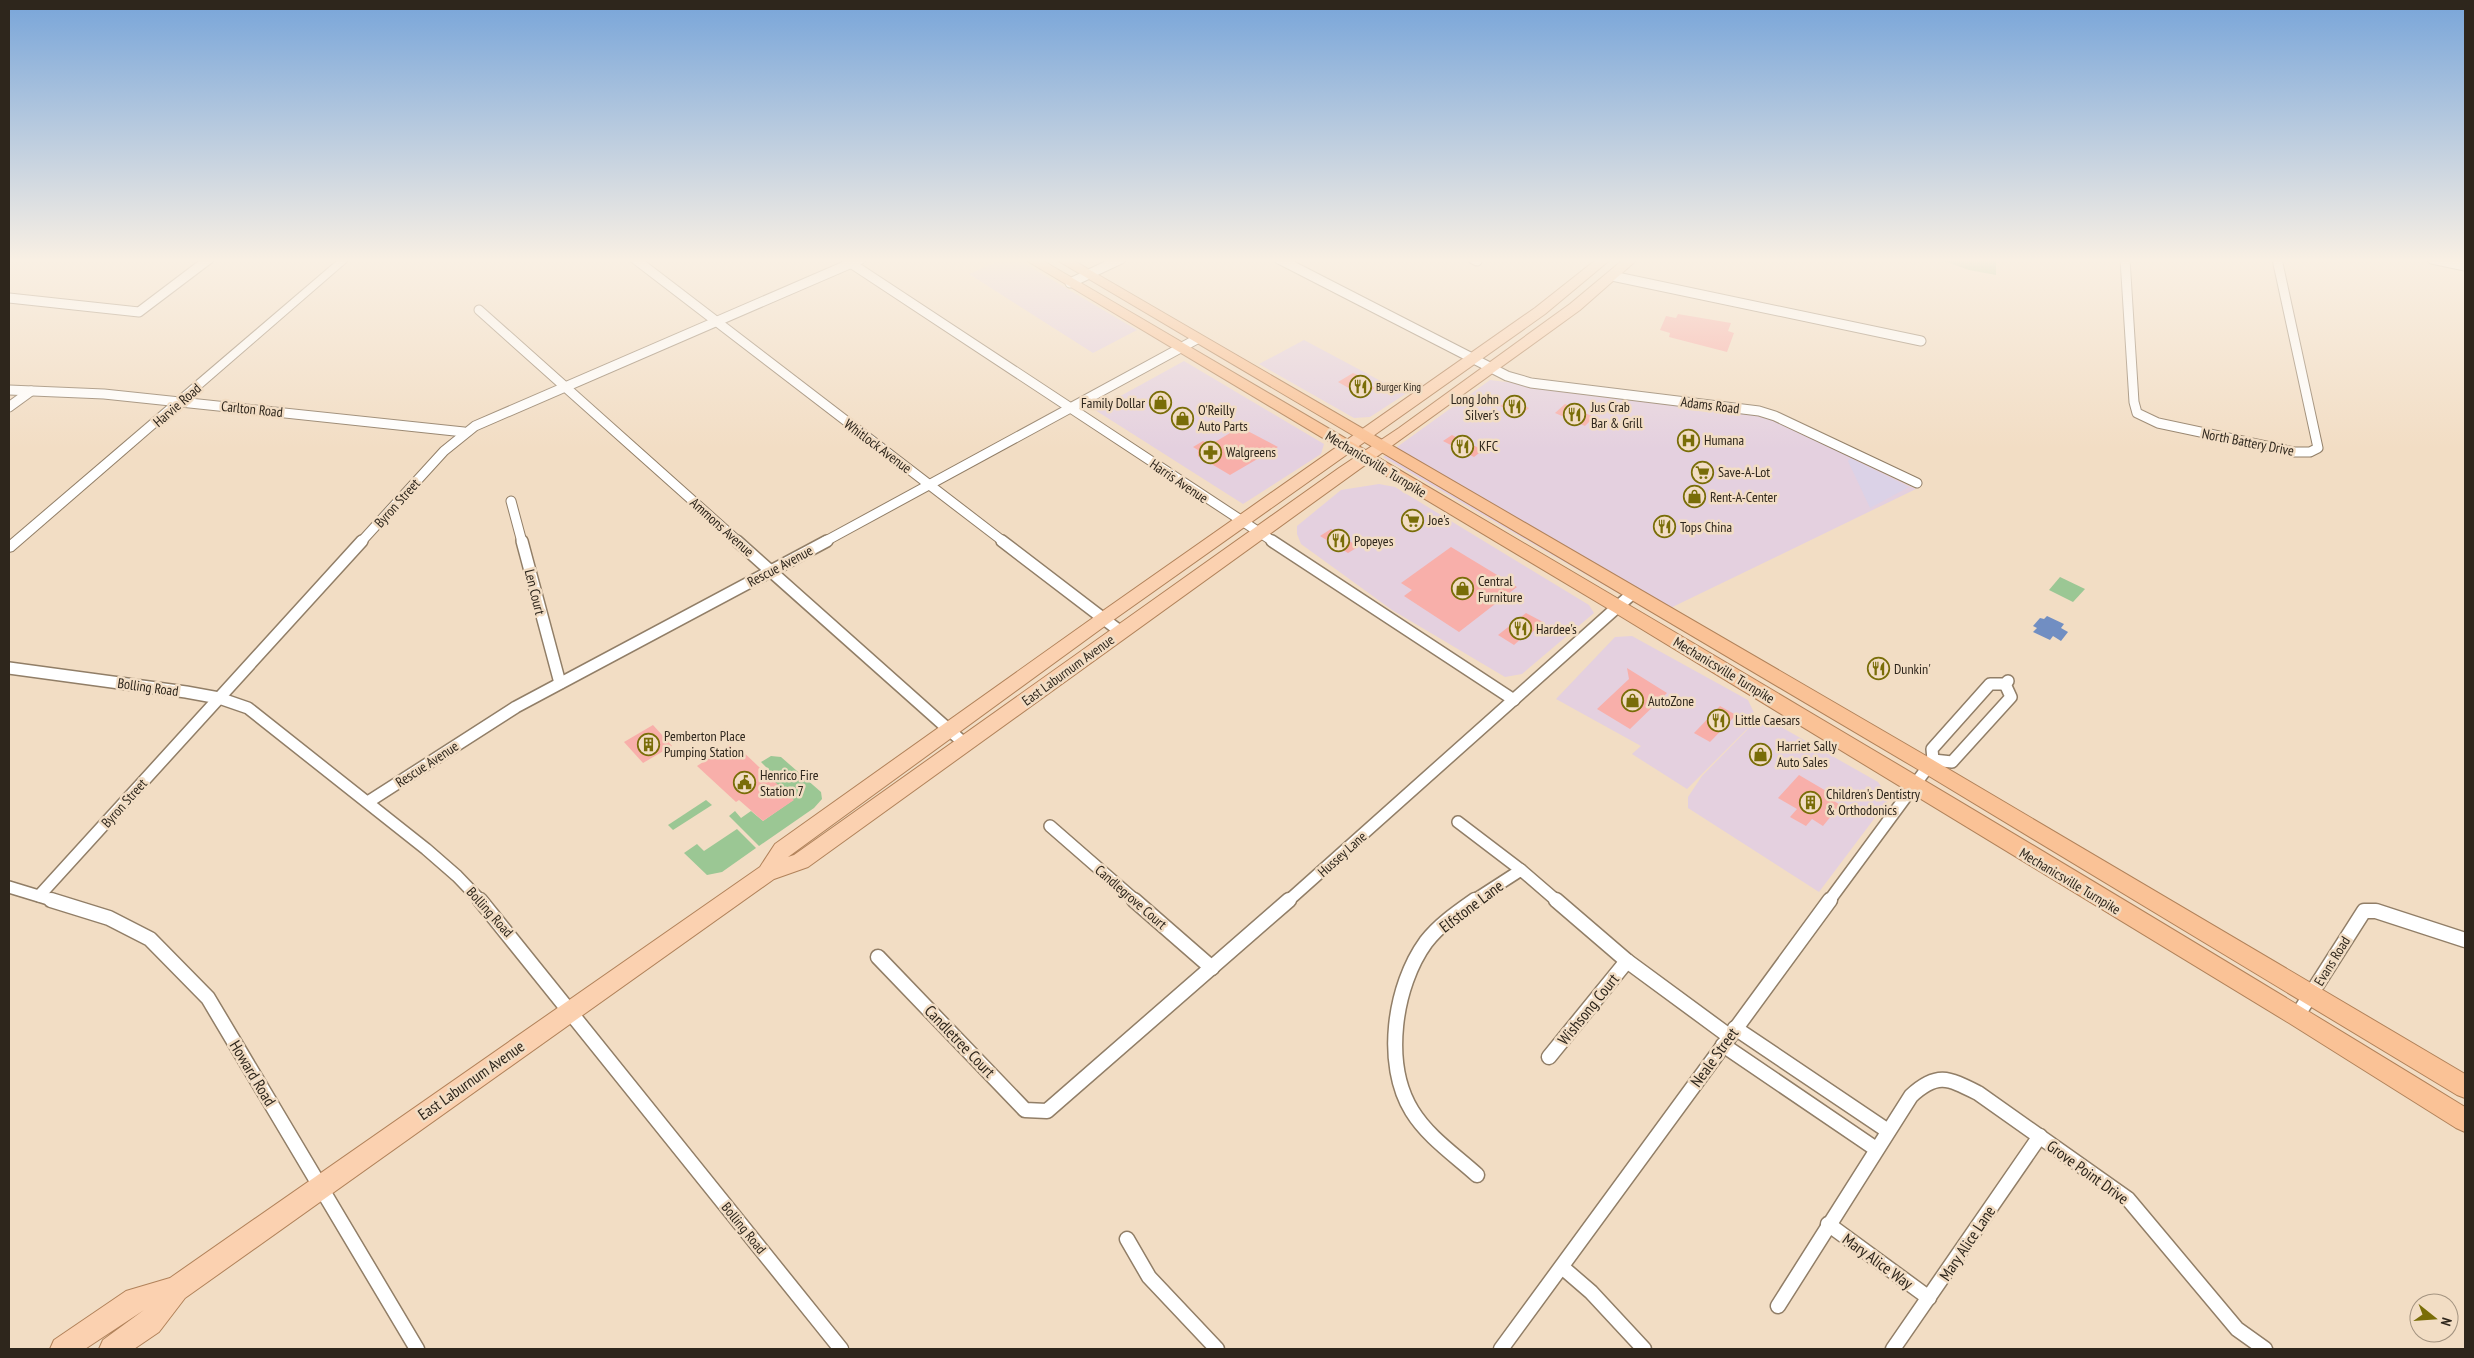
<svg xmlns="http://www.w3.org/2000/svg" width="2474" height="1358" font-family="'PT Sans Narrow',sans-serif">
<style>
.commercial{fill:#e4d0df}
.industrial{fill:#dbd2e7}
.green{fill:#9bc794}
.water{fill:#718ec2}
.building{fill:#f8afaa}
.lines{fill:none;stroke-linecap:round;stroke-linejoin:round}
.minor-far2-casing{stroke:#917e67;stroke-width:11}
.minor-far1-casing{stroke:#917e67;stroke-width:14}
.minor-casing{stroke:#917e67;stroke-width:17}
.tertiary-casing{stroke:#917e67;stroke-width:2}
.primary-casing{stroke:#b1825a;stroke-width:2}
.trunk-casing{stroke:#b1825a;stroke-width:2}
.minor-far2{stroke:#fff;stroke-width:9}
.minor-far1{stroke:#fff;stroke-width:11}
.minor{stroke:#fff;stroke-width:14}
.tertiary{fill:#fff;fill-rule:evenodd}
.primary{fill:#fbd1b0;fill-rule:evenodd}
.trunk{fill:#fac296;fill-rule:evenodd}
.labels{text-anchor:middle;stroke-width:5;stroke-linejoin:round;paint-order:stroke}
.far-poi-label{font-size:11px;fill:#2e261c;stroke:#f2ddc4;text-anchor:start}
.poi-label{font-size:14px;fill:#2e261c;stroke:#f2ddc4;text-anchor:start}
.street-label{font-size:14px;fill:#2e261c;stroke:#f2ddc4}
.near-street-label{font-size:16px;fill:#2e261c;stroke:#f2ddc4}
</style>
<rect width="100%" height="100%" fill="#f2ddc4"/>
<g class="commercial">
<path d="M1003 259H1017L1137 330 1093 353 969 274Z"/>
<path d="M1304 340 1379 380 1407 393 1370 417 1354 418 1259 364Z"/>
<path d="M1184 361 1324 444 1321 454 1243 504 1095 410Z"/>
<path d="M1490 380 1750 413 1772 419 1916 489 1656 615 1383 457Z"/>
<path d="M1379 484 1395 487 1589 605 1594 613 1522 674 1505 677 1392 610 1301 544 1297 534V526L1341 490Z"/>
<path d="M1632 636 1748 700 1757 719 1687 789 1632 754 1641 746 1556 699 1615 637Z"/>
<path d="M1767 719 1878 782 1889 799 1819 892 1688 808V797L1702 776 1749 728Z"/>
</g>
<path class="industrial" d="M1850 458 1909 487 1870 508 1848 461Z"/>
<g class="green">
<path d="M1938 259H1996V275L1969 270Z"/>
<path d="M2060 577 2085 589 2073 602 2049 590Z"/>
<path d="M771 756 781 757 821 792 822 799 814 808 759 846 729 816 735 811 741 818 751 811 763 821 793 800 766 776 771 772 761 762Z"/>
<path d="M706 800 712 805 673 830 668 825Z"/>
<path d="M737 829 756 848 722 872 707 875 684 853 697 844 704 851Z"/>
</g>
<path class="water" d="M2047 616 2064 624 2061 628 2068 632 2061 641 2053 636 2050 640 2033 632 2037 628 2033 626 2040 618 2044 619Z"/>
<g class="building">
<path d="M1678 314 1731 323 1728 331 1734 333 1727 352 1669 337 1670 333 1660 330 1666 316 1676 318Z"/>
<path d="M1353 373 1370 380 1365 383 1375 388 1363 396 1338 382Z"/>
<path d="M1510 399 1529 408 1520 415 1500 406Z"/>
<path d="M1565 404 1594 417 1585 426 1555 413Z"/>
<path d="M1240 427 1278 447 1230 475 1198 456V450L1193 447 1203 441 1210 445Z"/>
<path d="M1452 435 1483 450 1474 457 1443 441Z"/>
<path d="M1331 529 1344 537 1358 547 1348 553 1320 536Z"/>
<path d="M1451 547 1517 587 1459 632 1404 596 1412 590 1401 583Z"/>
<path d="M1526 613 1543 622 1526 638 1523 637 1514 645 1498 635Z"/>
<path d="M1627 668 1667 693 1630 729 1597 709 1629 679Z"/>
<path d="M1720 706 1736 715 1710 742 1694 733Z"/>
<path d="M653 725 672 746 643 763 624 742Z"/>
<path d="M729 745 735 751 739 748 794 800 763 821 739 800 736 802 697 766Z"/>
<path d="M1799 775 1833 795 1830 798 1840 805 1823 826 1812 819 1806 826 1790 817 1797 809 1778 798Z"/>
</g>
<g class="lines">
<defs>
<g id="minor-far2">
<path d="M635 259 1004 542"/>
<path d="M1279 259 1507 376 1531 383 1759 411 1775 416 1917 483"/>
<path d="M1473 259 1477 261"/>
<path d="M2125 259 2134 402 2137 413 2158 423 2294 452H2310L2318 448 2277 259"/>
<path d="M2432 259 2465 266"/>
<path d="M846 260 1274 542"/>
<path d="M1612 276 1921 341"/>
<path d="M1070 283 1121 259"/>
<path d="M9 298 139 312 209 259"/>
<path d="M479 310 739 542"/>
<path d="M9 390 104 394 464 432"/>
<path d="M9 407 31 391"/>
<path d="M511 501 522 542"/>
<path d="M361 542 444 451 475 426 861 259"/>
<path d="M824 542 1197 339"/>
</g>
<g id="minor-far1">
<path d="M522 541 560 683"/>
<path d="M737 541 965 744"/>
<path d="M1002 541 1121 632"/>
<path d="M1272 541 1514 700"/>
<path d="M9 668 186 692 219 698 248 708 426 849 457 876 481 901"/>
<path d="M1933 760 1952 762 2011 697 2005 684"/>
<path d="M368 802 516 707 827 541"/>
<path d="M1458 822 1521 870"/>
<path d="M1050 826 1136 901"/>
<path d="M9 887 55 901"/>
<path d="M39 896 362 541"/>
<path d="M1288 901 1633 593"/>
<path d="M1473 901 1521 870 1557 901"/>
<path d="M1829 901 1933 760 1932 749 1990 684H2005L2008 681"/>
</g>
<g id="minor">
<path d="M51 900 109 918 150 939 208 998 417 1349"/>
<path d="M480 900 841 1349"/>
<path d="M1134 900 1212 968"/>
<path d="M1475 900C1458 912 1439 925 1426 942 1394 986 1383 1064 1412 1111 1428 1137 1455 1155 1477 1175"/>
<path d="M1556 900 1627 961 1729 1036"/>
<path d="M878 957 1025 1110 1047 1111 1289 900"/>
<path d="M2297 1016 2364 911H2376L2465 940"/>
<path d="M1735 1028 1888 1131"/>
<path d="M1723 1045 1876 1149"/>
<path d="M1549 1057 1627 961"/>
<path d="M1828 1224 1929 1298"/>
<path d="M1127 1239 1149 1277 1217 1349"/>
<path d="M1562 1267 1591 1292 1644 1349"/>
<path d="M1778 1306 1911 1096C1937 1072 1948 1078 1978 1093L2128 1199 2237 1329 2265 1349"/>
<path d="M1501 1349 1830 900"/>
<path d="M1893 1349 2040 1136"/>
</g>
<path id="tertiary" d="M339 259H350L13 551 9 552V541Z"/>
<path id="primary" d="M1597 259H1611L1545 314 1109 623 788 857 794 855 1339 468 1399 428 1570 304 1624 259H1638L1580 310 808 867 774 879 185 1298 159 1332 134 1349H99L103 1340 144 1310 85 1349H50L54 1340 126 1291 170 1278 760 867 775 844 1097 615 1535 308Z"/>
<g id="trunk">
<path d="M1024 259H1040C1517 539 1994 818 2465 1107V1132L2456 1128 2289 1023 1612 611Z"/>
<path d="M1055 259H1071L1928 757 2465 1074V1098L2457 1095 1914 767Z"/>
</g>
</defs>
<use href="#minor-far2" class="minor-far2-casing"/>
<use href="#minor-far1" class="minor-far1-casing"/>
<use href="#minor" class="minor-casing"/>
<use href="#tertiary" class="tertiary-casing"/>
<use href="#primary" class="primary-casing"/>
<use href="#trunk" class="trunk-casing"/>
<use href="#minor-far2" class="minor-far2"/>
<use href="#minor-far1" class="minor-far1"/>
<use href="#minor" class="minor"/>
<use href="#tertiary" class="tertiary"/>
<use href="#primary" class="primary"/>
<use href="#trunk" class="trunk"/>
</g>
<linearGradient id="sky" x2="0" y2="1"><stop stop-color="#78a5d9"/><stop offset="0.58" stop-color="#f9f0e4"/><stop offset="1" stop-color="#f9f0e4" stop-opacity="0"/></linearGradient>
<rect width="2474" height="449" fill="url(#sky)"/>
<defs>
<symbol id="restaurant-ring" viewBox="-11 -11 22 22"><circle r="9.5" fill="#f2ddc4" stroke="#796d08" stroke-width="1.5"/><path d="M-5-6h1v4h1v-4h1v4h1v-4h1v5L-1.5 .5V6h-2V.5L-5-1ZM5-6V6H3V1.5H1.5Q1.5-4 5-6Z" fill="#796d08"/></symbol>
<symbol id="shop-ring" viewBox="-11 -11 22 22"><circle r="9.5" fill="#f2ddc4" stroke="#796d08" stroke-width="1.5"/><path d="M-5-2.5h2.3a2.7 3.5 0 0 1 5.4 0H5L5.5 6h-11ZM-1.5-2.5h3a1.5 2.3 0 0 0-3 0Z" fill="#796d08"/></symbol>
<symbol id="hospital-ring" viewBox="-11 -11 22 22"><circle r="9.5" fill="#f2ddc4" stroke="#796d08" stroke-width="1.5"/><path d="M-5-5h3v3.5h4V-5h3V5h-3V1.5h-4V5h-3Z" fill="#796d08"/></symbol>
<symbol id="pharmacy-ring" viewBox="-11 -11 22 22"><circle r="9.5" fill="#f2ddc4" stroke="#796d08" stroke-width="1.5"/><path d="M-2-6h4v4h4v4h-4v4h-4v-4h-4v-4h4Z" fill="#796d08"/></symbol>
<symbol id="supermarket-ring" viewBox="-11 -11 22 22"><circle r="9.5" fill="#f2ddc4" stroke="#796d08" stroke-width="1.5"/><path d="M-6-5.5h2.5l.6 2H6L4.5 2H-2.5L-4.4-4H-6ZM-1.5 3.2a1.3 1.3 0 1 0 .1 0ZM3 3.2a1.3 1.3 0 1 0 .1 0Z" fill="#796d08"/></symbol>
<symbol id="building-ring" viewBox="-11 -11 22 22"><circle r="9.5" fill="#f2ddc4" stroke="#796d08" stroke-width="1.5"/><path d="M-4-6H4V6H1V3H-1V6H-4ZM-2.5-4.3h1.7v1.8h-1.7ZM.8-4.3h1.7v1.8H.8ZM-2.5-1h1.7V.8h-1.7ZM.8-1h1.7V.8H.8Z" fill="#796d08"/></symbol>
<symbol id="civic-ring" viewBox="-11 -11 22 22"><circle r="9.5" fill="#f2ddc4" stroke="#796d08" stroke-width="1.5"/><path d="M-.6-6.5H3V-4.5H.6V-3L4-1V1h2V6H-6V1h2V-1L-.6-3ZM-1.2 2.5V6h2.4V2.5Z" fill="#796d08"/></symbol>
</defs>
<g fill-rule="evenodd">
<use href="#restaurant-ring" x="1348" y="374" width="25" height="25"/>
<use href="#shop-ring" x="1148" y="390" width="25" height="25"/>
<use href="#restaurant-ring" x="1502" y="394" width="25" height="25"/>
<use href="#restaurant-ring" x="1562" y="402" width="25" height="25"/>
<use href="#shop-ring" x="1170" y="406" width="25" height="25"/>
<use href="#hospital-ring" x="1676" y="428" width="25" height="25"/>
<use href="#restaurant-ring" x="1450" y="434" width="25" height="25"/>
<use href="#pharmacy-ring" x="1198" y="440" width="25" height="25"/>
<use href="#supermarket-ring" x="1690" y="460" width="25" height="25"/>
<use href="#shop-ring" x="1682" y="484" width="25" height="25"/>
<use href="#supermarket-ring" x="1400" y="508" width="25" height="25"/>
<use href="#restaurant-ring" x="1652" y="514" width="25" height="25"/>
<use href="#restaurant-ring" x="1326" y="528" width="25" height="25"/>
<use href="#shop-ring" x="1450" y="576" width="25" height="25"/>
<use href="#restaurant-ring" x="1508" y="616" width="25" height="25"/>
<use href="#restaurant-ring" x="1866" y="656" width="25" height="25"/>
<use href="#shop-ring" x="1620" y="688" width="25" height="25"/>
<use href="#restaurant-ring" x="1706" y="708" width="25" height="25"/>
<use href="#building-ring" x="636" y="732" width="25" height="25"/>
<use href="#shop-ring" x="1748" y="742" width="25" height="25"/>
<use href="#civic-ring" x="732" y="770" width="25" height="25"/>
<use href="#building-ring" x="1798" y="790" width="25" height="25"/>
</g>
<g class="labels">
<g class="far-poi-label">
<text x="1376" y="391">Burger King</text>
</g>
<g class="poi-label">
<text x="1499" y="404" text-anchor="end">Long John<tspan x="1499" dy="16">Silver's</tspan></text>
<text x="1145" y="408" text-anchor="end">Family Dollar</text>
<text x="1591" y="412">Jus Crab<tspan x="1591" dy="16">Bar &amp; Grill</tspan></text>
<text x="1198" y="415">O'Reilly<tspan x="1198" dy="16">Auto Parts</tspan></text>
<text x="1704" y="445">Humana</text>
<text x="1479" y="451">KFC</text>
<text x="1226" y="457">Walgreens</text>
<text x="1718" y="477">Save-A-Lot</text>
<text x="1710" y="502">Rent-A-Center</text>
<text x="1428" y="525">Joe's</text>
<text x="1680" y="532">Tops China</text>
<text x="1354" y="546">Popeyes</text>
<text x="1478" y="586">Central<tspan x="1478" dy="16">Furniture</tspan></text>
<text x="1536" y="634">Hardee's</text>
<text x="1894" y="674">Dunkin'</text>
<text x="1648" y="706">AutoZone</text>
<text x="1735" y="725">Little Caesars</text>
<text x="664" y="741">Pemberton Place<tspan x="664" dy="16">Pumping Station</tspan></text>
<text x="1777" y="751">Harriet Sally<tspan x="1777" dy="16">Auto Sales</tspan></text>
<text x="760" y="780">Henrico Fire<tspan x="760" dy="16">Station 7</tspan></text>
<text x="1826" y="799">Children's Dentistry<tspan x="1826" dy="16">&amp; Orthodonics</tspan></text>
</g>
<g class="street-label">
<text transform="translate(177 405) rotate(-41)" y="5">Harvie Road</text>
<text transform="translate(1710 405) rotate(7)" y="5">Adams Road</text>
<text transform="translate(252 409) rotate(6)" y="5">Carlton Road</text>
<text transform="translate(2248 442) rotate(11)" y="5">North Battery Drive</text>
<text transform="translate(878 446) rotate(37)" y="5">Whitlock Avenue</text>
<text transform="translate(1376 464) rotate(31)" y="5">Mechanicsville Turnpike</text>
<text transform="translate(1179 481) rotate(34)" y="5">Harris Avenue</text>
<text transform="translate(397 503) rotate(-48)" y="5">Byron Street</text>
<text transform="translate(722 527) rotate(42)" y="5">Ammons Avenue</text>
<text transform="translate(780 566) rotate(-28)" y="5">Rescue Avenue</text>
<text transform="translate(535 592) rotate(76)" y="5">Len Court</text>
<text transform="translate(1068 670) rotate(-36)" y="5">East Laburnum Avenue</text>
<text transform="translate(1724 670) rotate(31)" y="5">Mechanicsville Turnpike</text>
<text transform="translate(148 687) rotate(8)" y="5">Bolling Road</text>
<text transform="translate(427 764) rotate(-33)" y="5">Rescue Avenue</text>
<text transform="translate(124 803) rotate(-48)" y="5">Byron Street</text>
<text transform="translate(1342 854) rotate(-42)" y="5">Hussey Lane</text>
<text transform="translate(2070 881) rotate(31)" y="5">Mechanicsville Turnpike</text>
<text transform="translate(1131 897) rotate(41)" y="5">Candlegrove Court</text>
<text transform="translate(490 912) rotate(48)" y="5">Bolling Road</text>
<text transform="translate(2332 961) rotate(-58)" y="5">Evans Road</text>
<text transform="translate(744 1228) rotate(51)" y="5">Bolling Road</text>
</g>
<g class="near-street-label">
<text transform="translate(1471 906) rotate(-37)" y="6">Elfstone Lane</text>
<text transform="translate(1588 1009) rotate(-51)" y="6">Wishsong Court</text>
<text transform="translate(960 1041) rotate(46)" y="6">Candletree Court</text>
<text transform="translate(1714 1057) rotate(-54)" y="6">Neale Street</text>
<text transform="translate(253 1073) rotate(59)" y="6">Howard Road</text>
<text transform="translate(471 1080) rotate(-35)" y="6">East Laburnum Avenue</text>
<text transform="translate(2088 1172) rotate(36)" y="6">Grove Point Drive</text>
<text transform="translate(1967 1243) rotate(-56)" y="6">Mary Alice Lane</text>
<text transform="translate(1878 1261) rotate(36)" y="6">Mary Alice Way</text>
</g>
</g>
<rect width="2474" height="1358" fill="none" stroke="#2e261c" stroke-width="20"/>
<g transform="translate(2434 1318) rotate(107)"><circle r="24" fill="#f2ddc4" stroke="#a49481"/>
<path d="M0-4L9 19L0 12L-9 19Z" fill="#796d08"/>
<text y="-8" font-size="14" font-weight="bold" text-anchor="middle" fill="#2e261c">N</text>
</g>
</svg>
